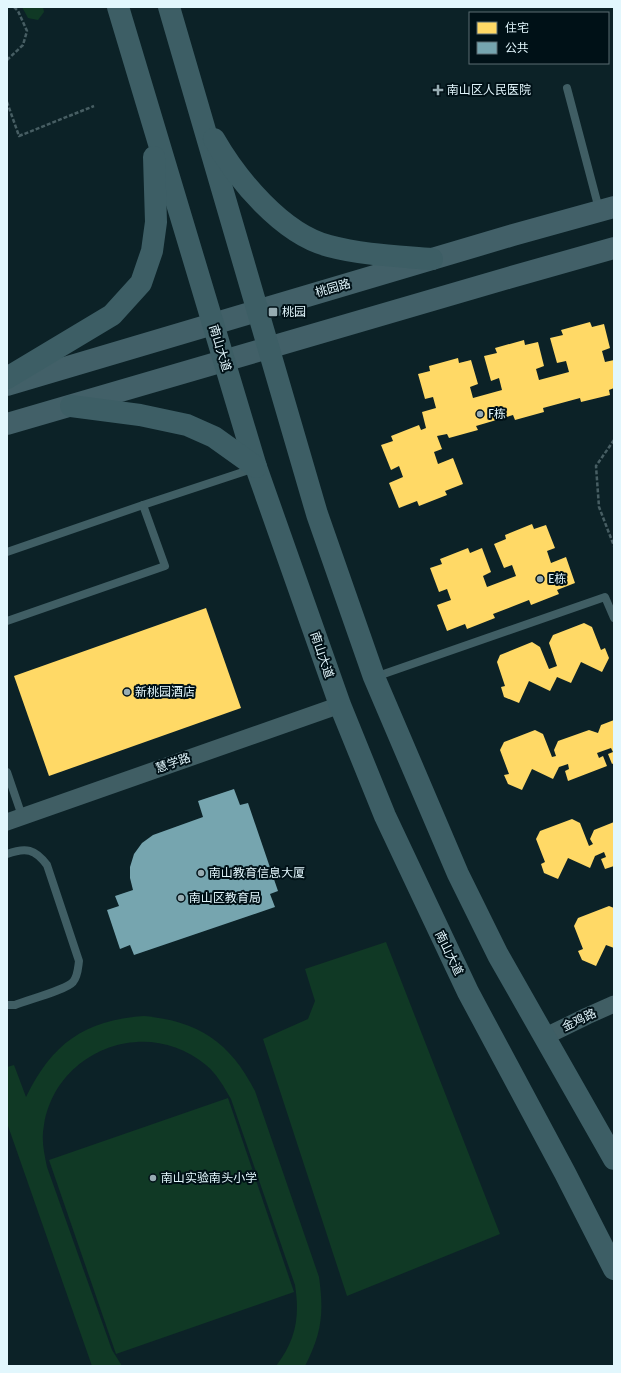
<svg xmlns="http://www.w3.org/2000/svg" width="621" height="1373" font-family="'Fira Sans','Noto Sans SC',sans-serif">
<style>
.green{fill:#103925}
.homes{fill:#ffd966}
.public{fill:#76a5af}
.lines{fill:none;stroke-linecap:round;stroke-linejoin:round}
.path{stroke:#475e63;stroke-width:2.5;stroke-dasharray:4 2;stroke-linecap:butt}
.lane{stroke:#405e64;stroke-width:8}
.street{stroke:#405e64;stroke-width:17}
.secondary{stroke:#426068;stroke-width:22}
.primary{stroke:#3d5e65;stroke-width:22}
.poi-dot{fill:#97acb2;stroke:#001117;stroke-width:1.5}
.labels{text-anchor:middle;stroke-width:4;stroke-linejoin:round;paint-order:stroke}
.poi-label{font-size:12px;fill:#e2f7fd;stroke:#001117;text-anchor:start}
.street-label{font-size:12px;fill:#e2f7fd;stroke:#001117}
</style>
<rect width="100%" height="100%" fill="#0c2227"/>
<g class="green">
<path d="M22 7H43L44 12 38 20 28 18Z"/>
<path d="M386 942 500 1234 347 1296 263 1039 308 1019 315 1001 305 969Z"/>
<path d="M144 1016C198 1021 230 1042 255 1091L319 1277C324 1313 322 1333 305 1366H276C296 1340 300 1317 295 1285L231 1099C224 1087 217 1074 206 1065 147 1015 56 1050 44 1125 41 1139 44 1153 47 1167L112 1350 122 1366H92L7 1123V1067L14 1065 26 1097C52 1044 84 1020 144 1016Z"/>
<path d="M228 1098 294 1292 116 1354 49 1160Z"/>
</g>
<g class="homes">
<path d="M590 322 592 327 604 324 610 348 602 351 605 362 614 360V388L609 390 610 395 581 402 580 398 543 408 544 412 515 420 513 415 476 426 478 430 449 438 447 434 437 436 442 449 434 452 438 464 453 458 463 484 445 491 447 495 419 506 417 501 399 508 389 483 403 477 399 466 391 470 381 445 393 441 391 436 419 425 421 430 426 428 422 412 436 408 433 397 425 399 418 374 430 371 429 366 458 358 459 363 471 360 478 384 470 387 473 398 502 390 499 378 491 381 484 356 497 353 495 348 524 340 525 345 538 342 544 366 536 369 539 380 569 372 566 361 557 363 550 338 563 335 561 330Z"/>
<path d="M532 524 534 529 546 525 555 548 547 551 551 563 566 557 575 583 557 590 559 594 531 605 529 600 493 614 495 618 467 629 465 624 447 631 437 605 451 600 447 589 439 592 430 568 442 564 440 559 468 548 470 553 482 548 491 572 483 576 487 587 516 576 512 565 504 568 494 544 506 539 505 535Z"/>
<path d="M206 608 241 708 49 776 14 676Z"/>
<path d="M584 623 592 627 601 650 605 648 609 658 602 672 581 662 571 683 557 677 550 691 529 681 519 703 504 697 501 687 505 686 497 662 500 655 532 642 540 647 549 669 557 666 549 643 553 635Z"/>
<path d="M614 720V763L612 764 608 754 613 752 611 748 597 753 599 758 603 756 607 766 568 781 565 771 569 769 568 764 559 767 553 779 532 769 522 790 508 784 504 775 509 774 500 750 504 742 535 730 543 734 552 757 556 756 554 750 558 741 589 730 598 733 601 725Z"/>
<path d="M572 819 580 823 589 846 593 844 590 839 594 830 614 822V866L605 869 601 859 606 857 604 852 595 856 590 868 568 858 558 879 544 873 541 864 545 862 536 839 540 831Z"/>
<path d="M609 906 614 908V948L606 945 596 966 582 960 578 951 583 949 574 926 578 918Z"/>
</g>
<path class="public" d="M234 789 240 805 248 803 278 891 270 894 275 907 134 955 130 945 120 949 107 910 119 906 115 896 133 890 130 878V867L134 854 142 843 153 835 203 817 198 801Z"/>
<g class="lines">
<g class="path">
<path d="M7 60 23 45 27 31 18 11 14 7"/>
<path d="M7 102 19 136 94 106"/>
<path d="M614 440 596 466 599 507 614 546"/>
</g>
<g class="lane">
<path d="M567 88 599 209"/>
<path d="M7 552 143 505 252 469"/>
<path d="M7 621 165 566 143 505"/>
<path d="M375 677 605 597 614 618"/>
<path d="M7 772 22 816"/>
<path d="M7 854C26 847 35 849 47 865L79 961C78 968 78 976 73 982 66 990 27 1000 15 1005H7"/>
</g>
<g class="street">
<path d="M7 822 340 705"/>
<path d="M544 1037 587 1016 614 1004"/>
</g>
<g class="secondary">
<path d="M7 385 513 235 614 207"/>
<path d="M7 424 508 278 614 248"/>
</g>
<g class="primary">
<path d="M118 7 256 467 340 705 385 816 468 992 565 1173 614 1269"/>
<path d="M169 7 317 514 374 677 458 874 498 955 614 1159"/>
<path d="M214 139C237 179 282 234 329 246 363 255 397 256 432 259"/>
<path d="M7 378 112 315 141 283 152 251 156 222 154 157"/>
<path d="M71 406 140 415 187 425 214 437 256 467"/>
</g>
</g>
<g class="poi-dot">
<path d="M436 84h4v4h4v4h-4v4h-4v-4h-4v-4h4z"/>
<rect x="268" y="307" width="10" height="10" rx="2"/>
<circle cx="480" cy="414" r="4"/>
<circle cx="540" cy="579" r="4"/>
<circle cx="127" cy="692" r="4"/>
<circle cx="201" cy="873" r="4"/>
<circle cx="181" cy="898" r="4"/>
<circle cx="153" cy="1178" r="4"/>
</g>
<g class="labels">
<g class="poi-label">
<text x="447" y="94">南山区人民医院</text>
<text x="282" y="316">桃园</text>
<text x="488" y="418">F栋</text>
<text x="548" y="583">E栋</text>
<text x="135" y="696">新桃园酒店</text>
<text x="209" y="877">南山教育信息大厦</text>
<text x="189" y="902">南山区教育局</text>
<text x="161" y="1182">南山实验南头小学</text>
</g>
<g class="street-label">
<text transform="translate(333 288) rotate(-16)" y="4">桃园路</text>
<text transform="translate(220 348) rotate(73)" y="4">南山大道</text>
<text transform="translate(322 655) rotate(71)" y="4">南山大道</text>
<text transform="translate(173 763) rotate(-19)" y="4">慧学路</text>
<text transform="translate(449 953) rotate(64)" y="4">南山大道</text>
<text transform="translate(579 1020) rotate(-25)" y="4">金鸡路</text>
</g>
</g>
<rect width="621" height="1373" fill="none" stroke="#e2f7fd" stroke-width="16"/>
<rect x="469" y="12" width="140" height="52" fill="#001117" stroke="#5a6d73"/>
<rect x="477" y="22" width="20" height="12" fill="#ffd966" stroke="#5a6d73"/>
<text x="505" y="32" font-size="12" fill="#e2f7fd">住宅</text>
<rect x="477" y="42" width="20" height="12" fill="#76a5af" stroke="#5a6d73"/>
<text x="505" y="52" font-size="12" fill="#e2f7fd">公共</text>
</svg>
